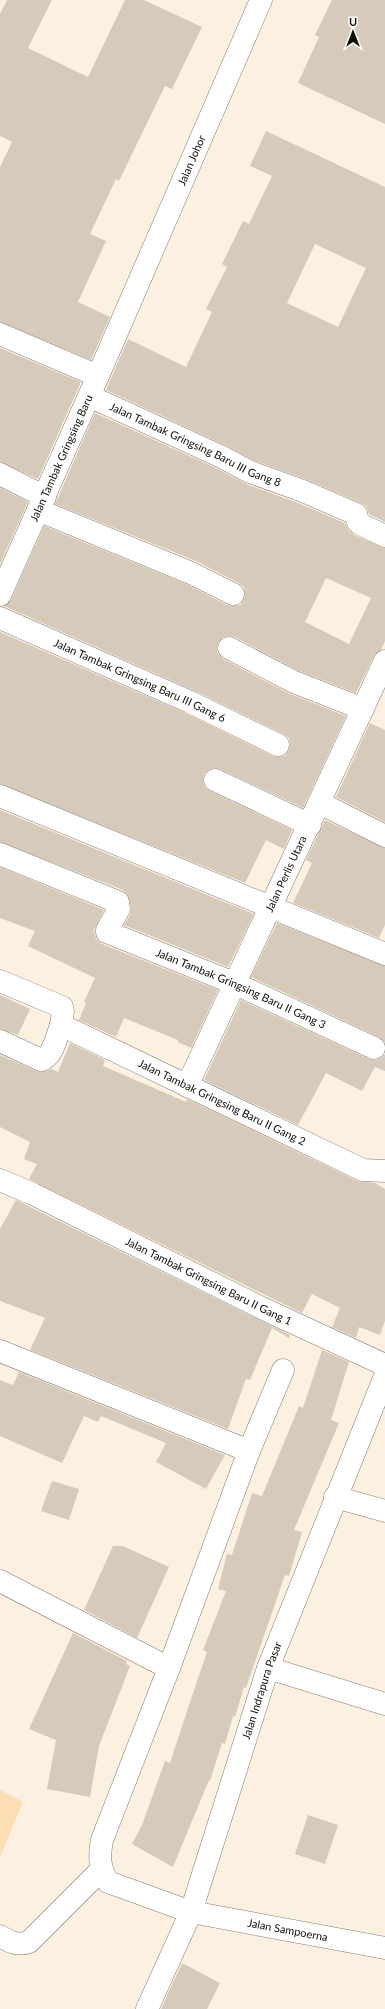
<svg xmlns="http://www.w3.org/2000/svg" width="385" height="2009" font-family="Lato,sans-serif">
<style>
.green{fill:#fcdeb3}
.building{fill:#d6cbbb;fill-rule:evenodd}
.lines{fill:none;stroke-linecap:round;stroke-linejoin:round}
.street-casing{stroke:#867b6d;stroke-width:23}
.street{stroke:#fff;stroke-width:22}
.labels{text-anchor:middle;stroke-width:4;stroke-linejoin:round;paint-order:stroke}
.street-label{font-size:11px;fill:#100c07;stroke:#fff}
</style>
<rect width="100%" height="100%" fill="#fcf1e1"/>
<path class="green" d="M0 1790 23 1802 0 1857Z"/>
<g class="building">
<path d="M7 0H52L28 48 88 77 125 0H144L202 27 172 89 165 86 119 181 116 179 90 234 106 241 78 302 110 317 91 360 0 322V167L12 142 0 136V14Z"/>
<path d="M332 0H385V124L298 83 319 37 315 35Z"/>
<path d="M266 131 385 187V522L369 514 366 506 361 503 308 480 255 461 227 446 106 390 128 339 186 367 212 312 206 309 227 267 222 264 243 221 249 224 272 176 250 166ZM315 244 366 268 338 327 287 303Z"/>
<path d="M0 348 81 382 38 479 0 462Z"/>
<path d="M95 413 216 468 246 484 298 503 345 523 349 531 354 535 385 548V641L381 650 374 656 356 693 299 671 235 637 229 636 223 637 218 643 217 649 218 654 223 659 288 693 346 716 303 808 220 769 214 768 208 770 204 774 203 781 205 787 210 791 292 830 284 849 266 840 245 883 0 784V632L185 713 273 756 278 757 285 756 289 750 290 745 289 738 283 734 195 691 4 606 11 600 44 526 186 584 227 605 233 606 240 605 244 599 245 594 244 587 239 583 196 561 55 504ZM326 578 371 598 349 644 305 622Z"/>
<path d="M0 488 28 502 0 564Z"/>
<path d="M370 723 385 730V822L336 797Z"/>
<path d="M0 810 254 914 228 967 124 925 130 915 131 907 128 895 123 890 0 842Z"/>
<path d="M325 820 385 848V925L379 938 293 903 312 863 306 860Z"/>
<path d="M0 867 104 910 94 930 96 939 102 944 218 990 191 1048 178 1042V1040L124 1018 116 1037 79 1020 86 1003 84 1002 95 978 28 946 35 931 0 918Z"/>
<path d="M277 923 385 966V1043L379 1037 251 977Z"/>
<path d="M0 995 30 1009 18 1035 0 1029Z"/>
<path d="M241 1000 369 1059 376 1060 381 1058 385 1054V1071L375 1067 362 1091 326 1073 298 1125 204 1080Z"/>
<path d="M70 1043 105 1060 103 1066 186 1102 187 1099 358 1181 375 1183 385 1189V1321L380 1335 359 1327 356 1338 332 1327 340 1308 312 1294 302 1313 29 1179 37 1164 24 1159 30 1142 0 1127V1055L36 1071 41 1072 52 1069 58 1072Z"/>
<path d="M16 1200 290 1335 289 1338 272 1328 250 1380 246 1379 228 1429 30 1350 45 1318 0 1301V1229Z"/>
<path d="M322 1350 349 1362 331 1420 339 1423 294 1530 302 1532 289 1576 285 1575 246 1688 244 1687 235 1717 233 1716 225 1744 222 1743 210 1781 209 1780 173 1867 132 1844 142 1825 165 1761 170 1763 191 1699 207 1652 203 1650 226 1591 218 1589 227 1554 232 1555 252 1493 262 1496 299 1406 303 1408Z"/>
<path d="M19 1372 225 1455 206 1489 156 1462 166 1443 101 1416 98 1422 84 1416 62 1463 0 1436V1380L13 1385Z"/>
<path d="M52 1481 79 1489 69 1520 41 1511Z"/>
<path d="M113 1546H123L169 1567 137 1638 84 1610Z"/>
<path d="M73 1633 127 1661 126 1664 130 1666 99 1746 90 1797 47 1789 56 1740 29 1729Z"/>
<path d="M308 1815 338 1825 325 1864 295 1854Z"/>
<path d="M182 1963 220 1983 207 2009H161Z"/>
</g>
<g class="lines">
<defs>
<g id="street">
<path d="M0 334 98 376"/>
<path id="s1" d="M89 396 222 457 250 472 303 491 356 514 358 522 360 524 385 536"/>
<path d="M0 474 45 497"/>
<path d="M38 510 191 573 233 594"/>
<path id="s2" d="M0 595 98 376 261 0"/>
<path id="s3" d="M0 618 190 702 278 745"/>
<path d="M229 648 294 682 363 709"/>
<path d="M215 780 310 825"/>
<path d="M0 796 385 954"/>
<path d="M320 803 385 836"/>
<path id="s4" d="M0 854 118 902 119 909 107 930V932L236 984 374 1048"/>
<path id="s5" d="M0 981 62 1007 63 1011 61 1025 363 1170 385 1171"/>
<path d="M0 1041 41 1060C53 1057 57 1035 61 1025"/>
<path id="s6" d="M187 1086 385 661"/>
<path id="s7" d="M0 1180 33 1194 268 1311 385 1365"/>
<path d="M0 1351 249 1451"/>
<path id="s8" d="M283 1370 249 1451 169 1668 102 1840C99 1857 99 1867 108 1882L191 1912 385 1948"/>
<path d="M335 1497 385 1511"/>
<path d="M0 1581 169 1668"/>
<path d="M268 1668 385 1704"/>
<path d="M0 1936C10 1942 17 1946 29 1942L101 1870"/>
<path id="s9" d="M147 2009 191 1912 268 1668 385 1376"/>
</g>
</defs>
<use href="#street" class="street-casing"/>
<use href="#street" class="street"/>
</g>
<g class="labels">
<g class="street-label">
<text dy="4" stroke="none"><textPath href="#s2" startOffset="475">Jalan Johor</textPath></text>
<text dy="4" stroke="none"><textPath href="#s1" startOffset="117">Jalan Tambak Gringsing Baru III Gang 8</textPath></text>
<text dy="4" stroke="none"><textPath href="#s2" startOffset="150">Jalan Tambak Gringsing Baru</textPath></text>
<text dy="4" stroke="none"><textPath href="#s3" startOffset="153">Jalan Tambak Gringsing Baru III Gang 6</textPath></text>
<text dy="4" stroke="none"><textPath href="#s6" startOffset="234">Jalan Perlis Utara</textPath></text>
<text dy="4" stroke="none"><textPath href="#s4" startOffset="306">Jalan Tambak Gringsing Baru II Gang 3</textPath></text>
<text dy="4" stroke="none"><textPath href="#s5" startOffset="264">Jalan Tambak Gringsing Baru II Gang 2</textPath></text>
<text dy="4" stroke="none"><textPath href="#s7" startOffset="232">Jalan Tambak Gringsing Baru II Gang 1</textPath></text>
<text dy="4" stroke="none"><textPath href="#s9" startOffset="339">Jalan Indrapura Pasar</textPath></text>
<text dy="4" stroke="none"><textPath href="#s8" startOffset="734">Jalan Sampoerna</textPath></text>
</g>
</g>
<g transform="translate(353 32)" stroke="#ffffff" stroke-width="3" paint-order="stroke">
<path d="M0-3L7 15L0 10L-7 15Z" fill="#100c07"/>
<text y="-6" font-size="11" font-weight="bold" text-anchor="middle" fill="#100c07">U</text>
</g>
</svg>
